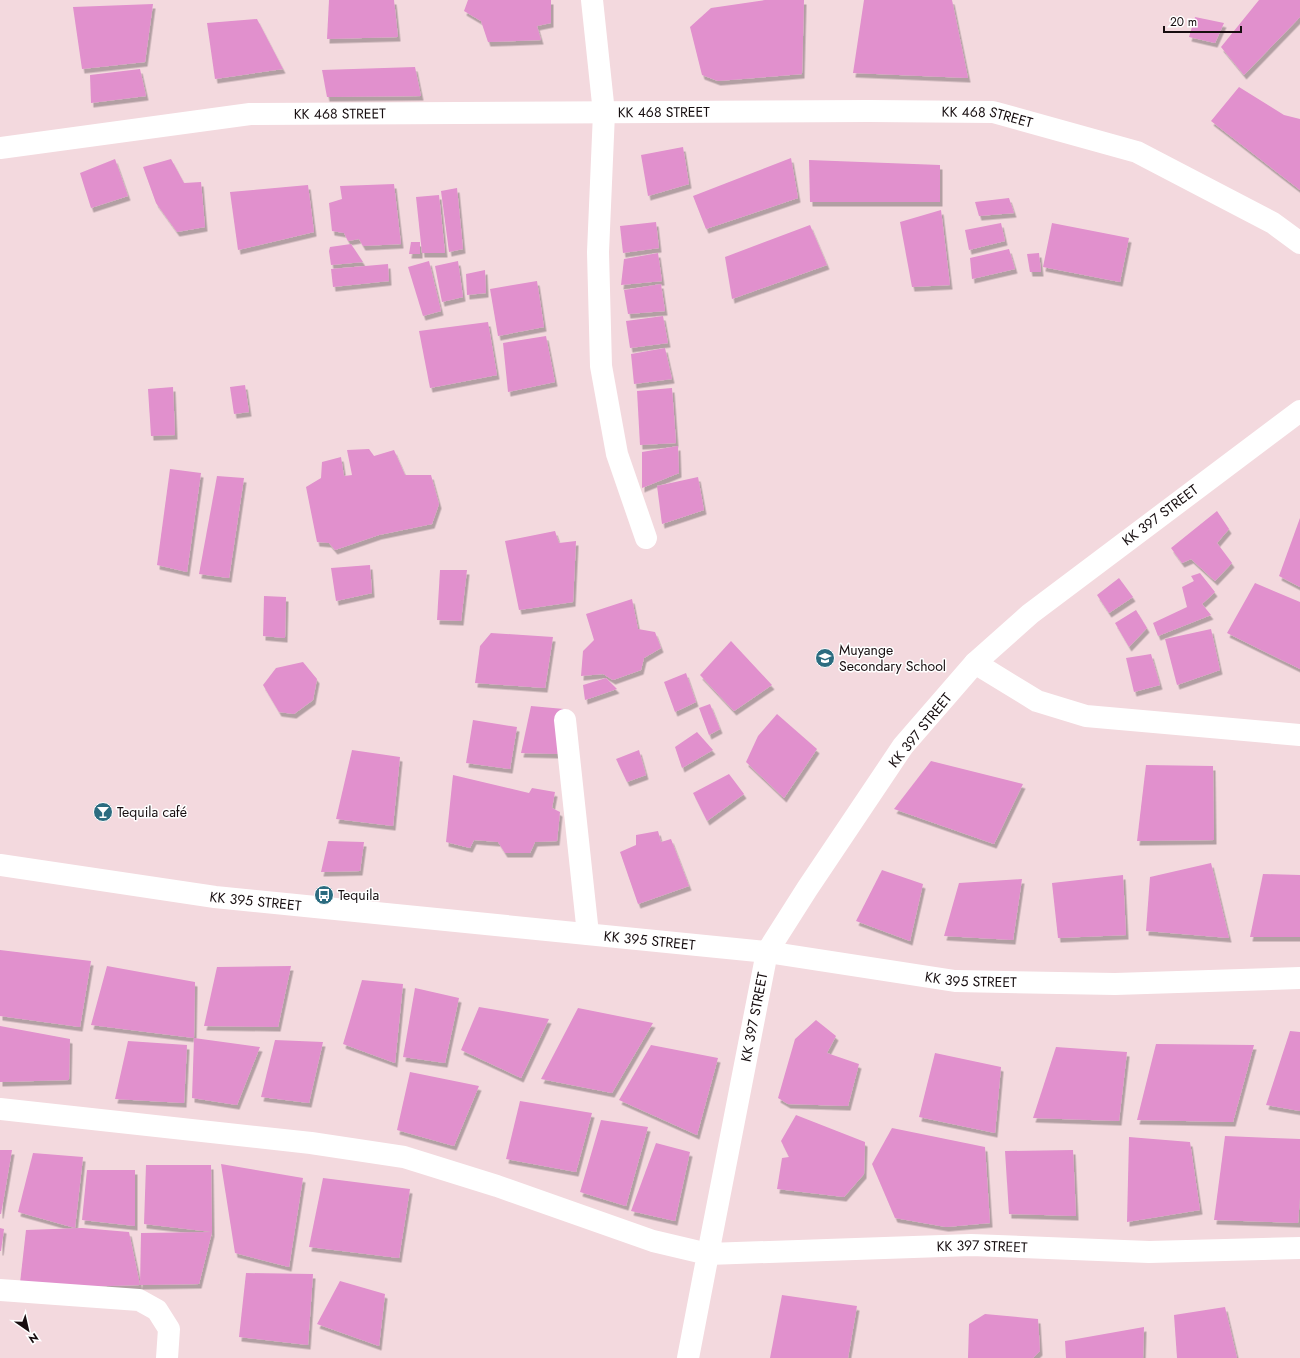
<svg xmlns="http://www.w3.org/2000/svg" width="1300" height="1358" font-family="Jost,sans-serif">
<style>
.building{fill:#e190cd;filter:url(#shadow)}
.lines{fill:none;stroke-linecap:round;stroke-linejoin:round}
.minor{stroke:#fff;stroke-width:22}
.labels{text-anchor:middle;stroke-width:3;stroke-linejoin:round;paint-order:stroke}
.street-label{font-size:14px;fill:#170e10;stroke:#fff}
.poi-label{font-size:14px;fill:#170e10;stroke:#fff;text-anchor:start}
</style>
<defs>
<filter id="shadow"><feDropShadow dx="2.5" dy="4.5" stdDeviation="0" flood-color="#0004"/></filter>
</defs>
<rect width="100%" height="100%" fill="#f3d9de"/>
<g class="building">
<path d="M329 0H394L398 37 327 39Z"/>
<path d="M468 0H551V23L537 26 541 40 488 42 481 21 464 11Z"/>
<path d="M765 0H804L802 74 718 81 702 75 690 27 711 8Z"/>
<path d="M864 0H952L968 78 853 73Z"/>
<path d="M1259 0H1300V17L1244 75 1221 47Z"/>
<path d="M153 4 145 62 82 69 73 7Z"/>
<path d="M1195 17 1224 23 1215 43 1189 37Z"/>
<path d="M257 19 283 69 215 79 207 23Z"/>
<path d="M415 67 421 96 327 97 322 70Z"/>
<path d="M140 69 146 96 91 103 90 75Z"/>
<path d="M1239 87 1284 115 1300 119V190L1211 121Z"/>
<path d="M683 147 689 184 648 196 641 155Z"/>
<path d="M791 158 798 198 706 229 693 196Z"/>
<path d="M115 159 128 196 91 208 80 173Z"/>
<path d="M171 159 184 183 201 182 205 227 177 232 156 203 143 167Z"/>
<path d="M809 160 940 165V202H810Z"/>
<path d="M394 184 401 244 363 246 359 239 348 241 344 233 332 231 329 203 342 199 340 186Z"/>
<path d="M308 185 314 232 238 250 230 192Z"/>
<path d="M457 188 463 249 449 252 441 191Z"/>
<path d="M439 195 445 253H422L416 197Z"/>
<path d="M1009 198 1014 213 979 216 975 202Z"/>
<path d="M941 210 950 285 912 287 900 222Z"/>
<path d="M656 222 659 248 623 253 620 226Z"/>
<path d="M1001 223 1005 241 969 250 965 230Z"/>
<path d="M1052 223 1129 238 1120 282 1043 267Z"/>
<path d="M810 225 827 265 732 299 725 257Z"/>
<path d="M411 242H420V254H409Z"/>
<path d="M351 244 363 262 331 265 329 251 330 247Z"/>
<path d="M1009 249 1015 269 972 279 970 258Z"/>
<path d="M658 253 662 281 621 285 624 259Z"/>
<path d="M1039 253 1041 272H1030L1027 254Z"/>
<path d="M429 261 441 311 423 316 408 267Z"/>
<path d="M458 261 463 297 442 302 435 266Z"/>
<path d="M388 264 389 281 333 287 331 269Z"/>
<path d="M485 270 486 293 467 295 466 274Z"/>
<path d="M537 281 544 327 498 336 490 289Z"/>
<path d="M661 284 665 311 628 314 624 290Z"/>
<path d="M663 316 668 343 630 348 626 321Z"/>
<path d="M488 322 497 375 430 388 419 331Z"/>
<path d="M546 336 555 382 508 392 503 343Z"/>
<path d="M665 348 672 379 634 384 631 354Z"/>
<path d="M245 385 249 412 234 414 230 387Z"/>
<path d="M173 387 175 435 151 436 148 389Z"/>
<path d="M672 388 676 443 640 445 637 391Z"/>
<path d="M678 446 679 473 642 488V452Z"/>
<path d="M369 449 374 456 394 450 405 475H431L439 504 432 524 379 535 335 550 329 543 317 542 306 487 321 478 322 462 341 457 344 476 352 475 347 450Z"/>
<path d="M170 469 201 473 187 572 157 565Z"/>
<path d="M217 476 244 478 229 578 199 574Z"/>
<path d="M698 477 704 510 662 524 657 486Z"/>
<path d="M1217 511 1229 529 1217 543 1232 563 1215 581 1191 559 1182 563 1171 548Z"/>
<path d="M1300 518V587L1279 576Z"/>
<path d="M555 531 559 543 576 541 573 602 519 610 505 541Z"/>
<path d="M370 565 372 593 336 601 331 568Z"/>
<path d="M440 570H467L461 621 437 620Z"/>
<path d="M1200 573 1215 592 1202 604 1211 615 1158 636 1153 623 1187 607 1182 587 1194 581 1191 576Z"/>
<path d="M1119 578 1133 597 1109 613 1097 595Z"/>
<path d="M1255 583 1300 602V669L1227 633Z"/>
<path d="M264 596 286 597 285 638 263 636Z"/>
<path d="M632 599 638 629 655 632 661 648 644 658 641 670 613 680 603 674 581 676 583 651 594 640 586 614Z"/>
<path d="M1136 610 1147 628 1129 647 1115 623Z"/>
<path d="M1211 629 1220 670 1177 685 1165 639Z"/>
<path d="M491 633 553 637 545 688 475 683 480 646Z"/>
<path d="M731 641 772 685 734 711 700 675Z"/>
<path d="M1151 654 1160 685 1134 692 1126 658Z"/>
<path d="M303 662 317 679 313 700 294 714 279 712 263 685 276 668Z"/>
<path d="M686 673 696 702 675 712 664 682Z"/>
<path d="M606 678 617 689 585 700 583 685Z"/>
<path d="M710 704 720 729 709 735 699 708Z"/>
<path d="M531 706 564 709 559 754 521 753Z"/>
<path d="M777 714 817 749 784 798 746 762 758 736Z"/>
<path d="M473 720 517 727 510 769 466 763Z"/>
<path d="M697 732 713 750 682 768 675 747Z"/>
<path d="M352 750 400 757 393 826 336 819Z"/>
<path d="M639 750 646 775 627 782 616 759Z"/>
<path d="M931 761 1023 784 994 844 894 809Z"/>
<path d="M1146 765 1213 766 1214 840 1137 841Z"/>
<path d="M729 774 744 794 707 821 693 793Z"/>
<path d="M453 775 529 793 532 788 555 792 552 808 560 812 557 841 535 842 530 853H505L498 842 474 840 470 848 446 842Z"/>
<path d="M658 831 661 842 671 839 689 886 638 904 620 852 636 845V835Z"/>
<path d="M328 841 364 842 360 871 321 872Z"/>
<path d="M1211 863 1229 938 1146 931 1150 877Z"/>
<path d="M882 870 923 884 910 941 856 921Z"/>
<path d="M1263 874 1300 875V937H1250Z"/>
<path d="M1123 875 1126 935 1058 938 1052 883Z"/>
<path d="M1022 879 1013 940 944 936 959 883Z"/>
<path d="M0 950 91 961 80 1027 0 1016Z"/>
<path d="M107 966 195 982 194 1038 260 1047 237 1105 192 1098 194 1038 91 1025Z"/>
<path d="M291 966 278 1027 204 1026 217 967Z"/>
<path d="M362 980 403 984 395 1063 343 1044Z"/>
<path d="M415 988 459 998 445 1063 403 1057Z"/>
<path d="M479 1007 549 1019 521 1078 461 1050Z"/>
<path d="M578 1008 653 1023 612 1093 541 1079Z"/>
<path d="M816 1020 836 1036 827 1053 859 1064 848 1106 788 1104 778 1098 795 1039Z"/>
<path d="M0 1026 70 1039 69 1080 0 1082Z"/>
<path d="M1290 1031 1300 1032V1111L1266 1105Z"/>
<path d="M275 1040 323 1042 309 1103 261 1097Z"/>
<path d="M128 1041 187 1045 184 1103 115 1099Z"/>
<path d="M1156 1044 1254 1045 1233 1122 1137 1120Z"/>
<path d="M651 1045 718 1058 697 1135 619 1100Z"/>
<path d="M1056 1047 1127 1052 1119 1121 1033 1118Z"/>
<path d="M935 1053 1001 1067 995 1133 919 1117Z"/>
<path d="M410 1072 479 1086 454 1146 397 1130Z"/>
<path d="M520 1101 592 1113 576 1172 506 1159Z"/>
<path d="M796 1115 865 1142 864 1174 844 1197 777 1189 782 1158 789 1157 781 1141Z"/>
<path d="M601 1120 648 1127 626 1206 580 1192Z"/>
<path d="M892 1128 985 1147 990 1223 946 1227 895 1218 872 1164Z"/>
<path d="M1225 1136 1300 1139V1197L1298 1223 1214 1220Z"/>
<path d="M1129 1137 1190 1142 1200 1210 1127 1222Z"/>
<path d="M656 1143 690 1152 675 1221 631 1211Z"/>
<path d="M0 1150H12L1 1214H0Z"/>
<path d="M1073 1150 1076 1216 1009 1214 1005 1151Z"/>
<path d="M33 1153 83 1157 75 1228 18 1212Z"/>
<path d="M221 1164 303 1178 289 1267 235 1253Z"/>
<path d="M146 1165H211L212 1232 144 1224Z"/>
<path d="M87 1170H135V1226L82 1220Z"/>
<path d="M323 1178 410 1189 399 1258 309 1247Z"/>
<path d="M0 1228 4 1229 1 1251H0Z"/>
<path d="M82 1228 129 1232 140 1285 75 1287 20 1283 26 1230Z"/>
<path d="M212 1232 199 1284 140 1285 141 1233Z"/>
<path d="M246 1273 313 1274 308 1345 239 1337Z"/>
<path d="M340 1281 385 1294 379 1346 317 1324Z"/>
<path d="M782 1295 857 1306 848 1358H770Z"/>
<path d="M1225 1307 1237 1358H1177L1174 1315Z"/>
<path d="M985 1314 1038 1319 1040 1351 1033 1358H968L969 1324Z"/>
<path d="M1144 1327 1143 1358H1066L1065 1341Z"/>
</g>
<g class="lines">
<g class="minor">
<path d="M592 0 604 113 598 252 601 366 617 454 646 538"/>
<path id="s1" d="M0 148 250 114 869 111 993 112 1137 152 1273 223 1300 243"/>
<path id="s2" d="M1300 411 1030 614 975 663 903 746 807 889 767 952 708 1254 971 1245 1149 1252 1300 1248"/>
<path d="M975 663 1037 701 1086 716 1300 735"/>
<path d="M565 720 588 934"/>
<path id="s3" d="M0 865 215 897 767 952 955 981 1115 984 1300 978"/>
<path d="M0 1109 311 1143 404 1157 497 1186 653 1241 708 1254 688 1358"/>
<path d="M0 1290 139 1300 157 1310 169 1329 167 1358"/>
</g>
</g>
<defs>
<symbol id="university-disc" viewBox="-11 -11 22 22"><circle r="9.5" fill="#2c6c80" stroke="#fff"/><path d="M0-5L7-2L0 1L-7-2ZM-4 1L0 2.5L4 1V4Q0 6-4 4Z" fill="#fff"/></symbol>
<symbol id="bar-disc" viewBox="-11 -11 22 22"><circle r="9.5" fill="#2c6c80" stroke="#fff"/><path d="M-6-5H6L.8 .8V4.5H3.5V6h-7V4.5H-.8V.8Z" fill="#fff"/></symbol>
<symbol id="bus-disc" viewBox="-11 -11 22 22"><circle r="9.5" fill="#2c6c80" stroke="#fff"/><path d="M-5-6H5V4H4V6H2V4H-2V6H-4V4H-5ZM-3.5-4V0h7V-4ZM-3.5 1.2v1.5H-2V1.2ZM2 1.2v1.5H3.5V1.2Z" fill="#fff"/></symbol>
</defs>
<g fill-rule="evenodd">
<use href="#university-disc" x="814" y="647" width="22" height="22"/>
<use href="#bar-disc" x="92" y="801" width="22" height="22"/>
<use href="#bus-disc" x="313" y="884" width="22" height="22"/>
</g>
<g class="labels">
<g class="street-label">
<text dy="5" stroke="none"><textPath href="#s1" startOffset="666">KK 468 STREET</textPath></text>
<text dy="5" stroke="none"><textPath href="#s1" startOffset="342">KK 468 STREET</textPath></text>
<text dy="5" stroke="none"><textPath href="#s1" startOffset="990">KK 468 STREET</textPath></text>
<text transform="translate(1160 515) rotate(-37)" y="5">KK 397 STREET</text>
<text transform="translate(920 730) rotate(-51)" y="5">KK 397 STREET</text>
<text dy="5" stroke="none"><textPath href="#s3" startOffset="258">KK 395 STREET</textPath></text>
<text dy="5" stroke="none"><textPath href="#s3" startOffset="654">KK 395 STREET</textPath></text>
<text dy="5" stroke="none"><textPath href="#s3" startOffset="978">KK 395 STREET</textPath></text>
<text transform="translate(754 1017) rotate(-79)" y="5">KK 397 STREET</text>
<text dy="5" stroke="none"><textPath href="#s2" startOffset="1350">KK 397 STREET</textPath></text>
</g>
<g class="poi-label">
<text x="839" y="655">Muyange<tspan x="839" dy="16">Secondary School</tspan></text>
<text x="117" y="817">Tequila café</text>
<text x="338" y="900">Tequila</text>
</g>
</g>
<g transform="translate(28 1330) rotate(146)" stroke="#ffffff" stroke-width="3" paint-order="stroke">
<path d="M0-3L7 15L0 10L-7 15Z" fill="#170e10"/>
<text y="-6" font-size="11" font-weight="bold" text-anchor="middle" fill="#170e10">N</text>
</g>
<path d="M1164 26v6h77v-6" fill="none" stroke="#170e10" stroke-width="2"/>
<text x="1170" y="26" font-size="12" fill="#170e10" stroke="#ffffff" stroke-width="3" paint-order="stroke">20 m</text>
</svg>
